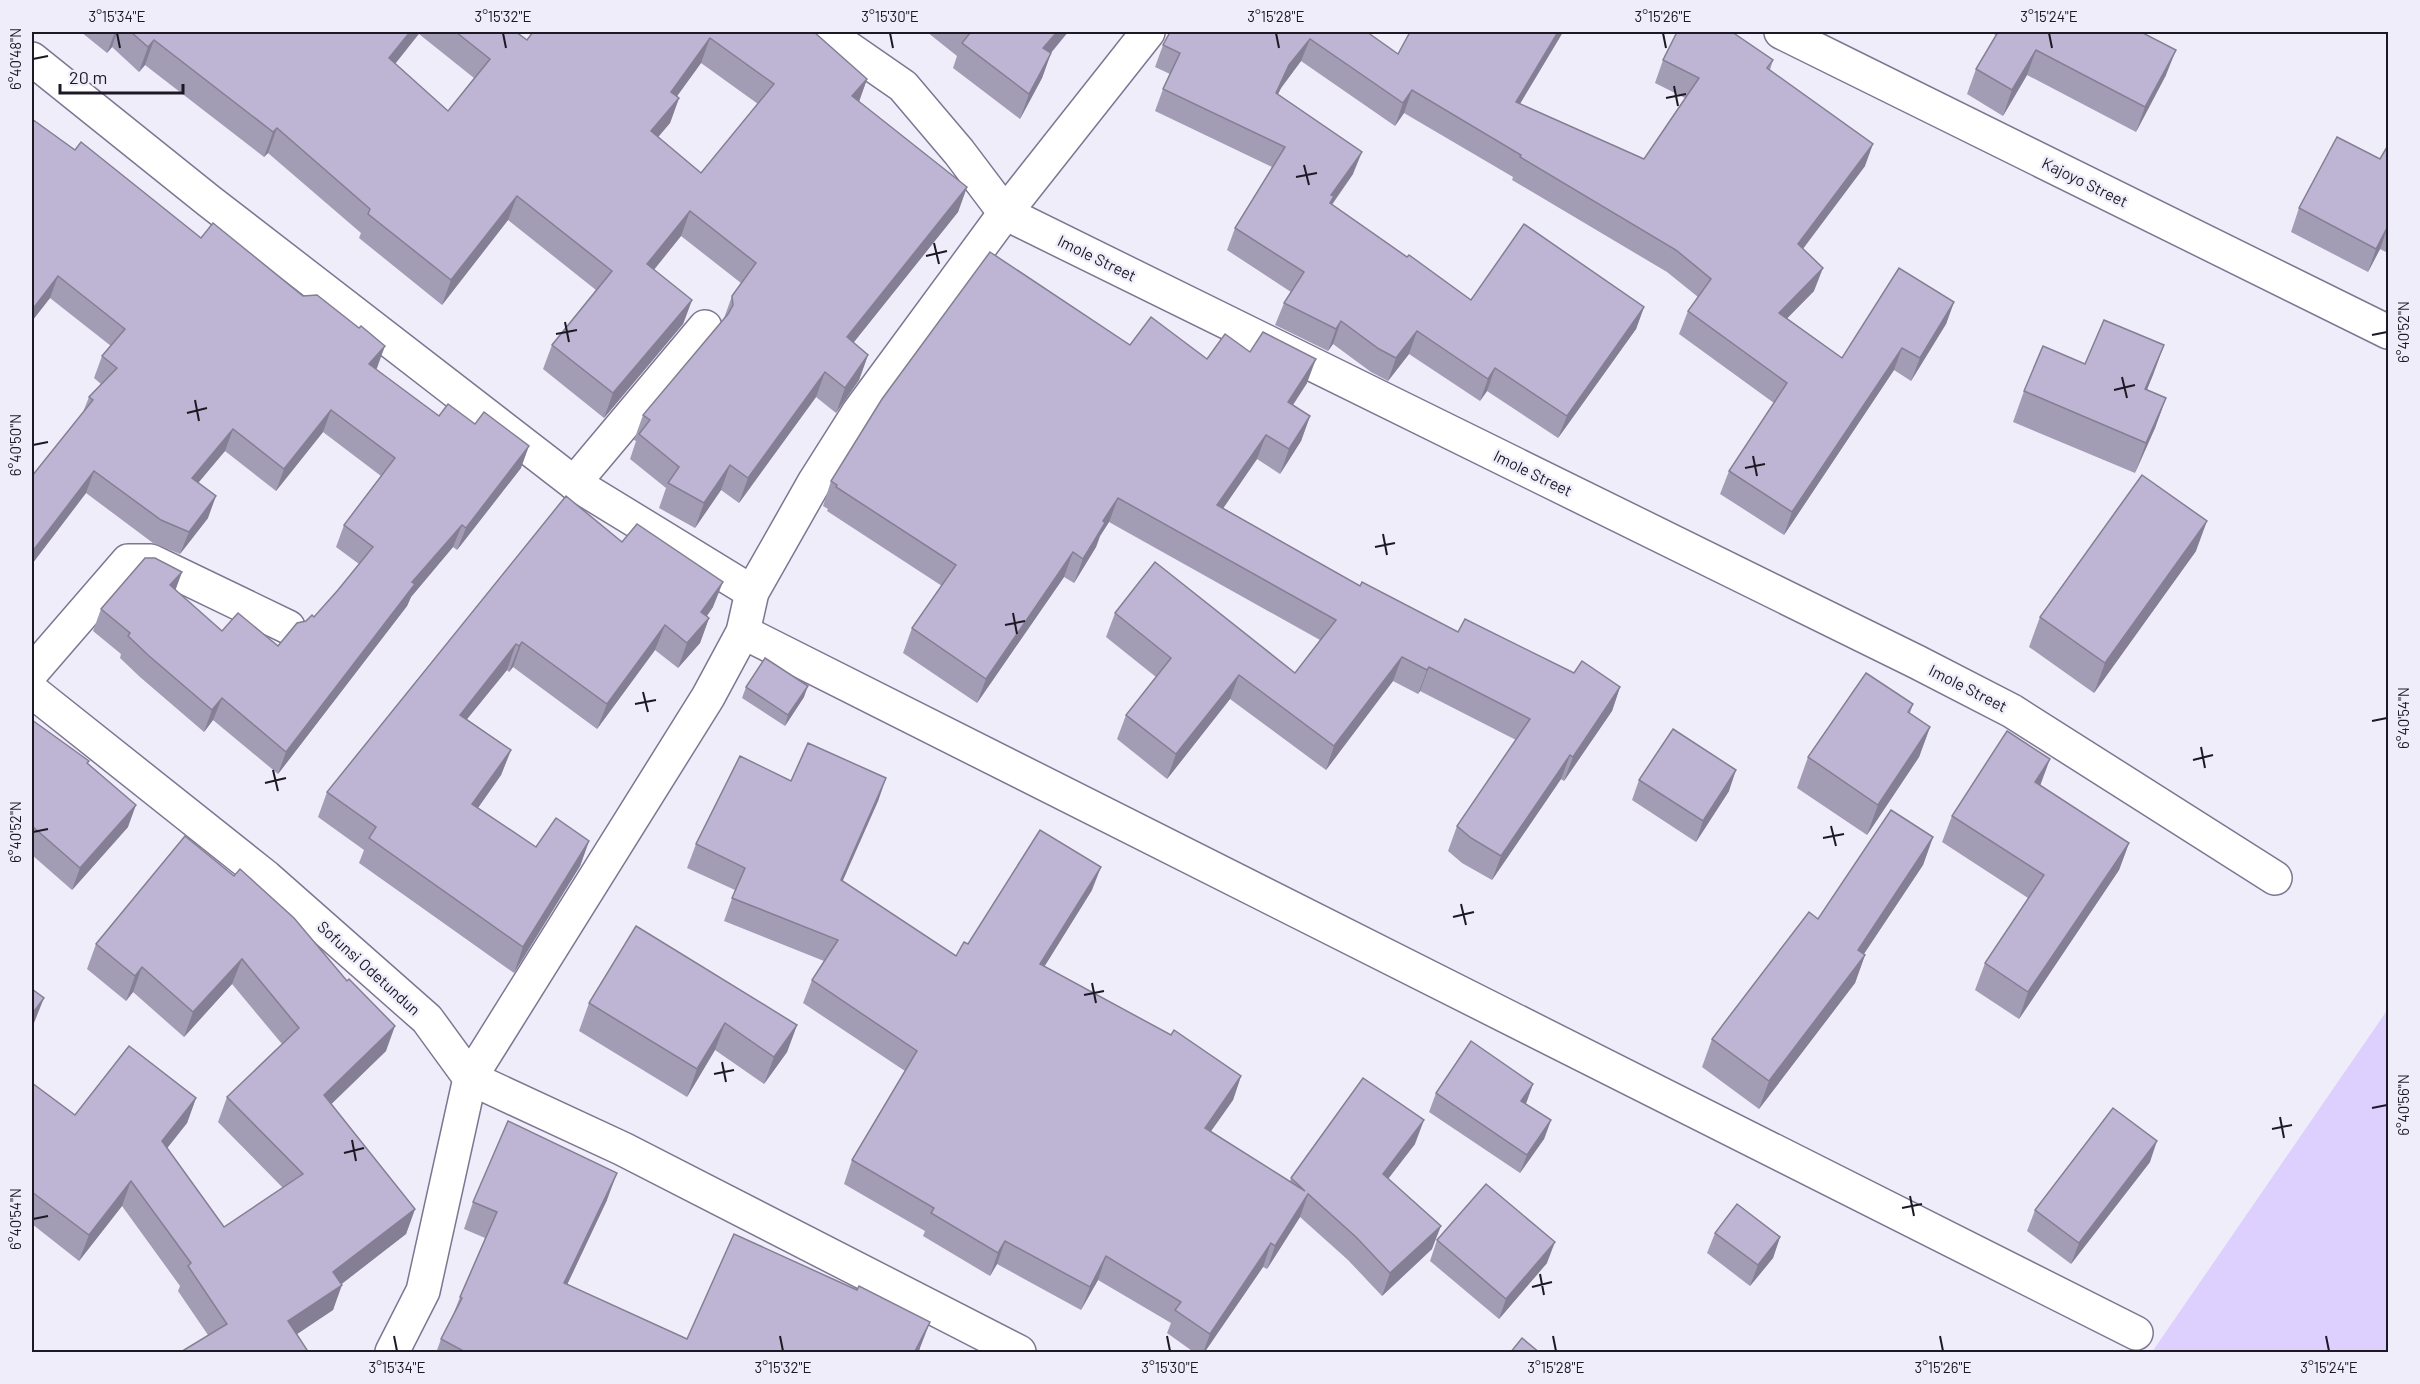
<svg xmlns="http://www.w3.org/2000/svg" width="2420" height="1384" font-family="Barlow,sans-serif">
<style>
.green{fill:#ddd0fe}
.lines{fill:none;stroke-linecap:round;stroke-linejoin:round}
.street-casing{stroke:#7d7692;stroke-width:36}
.street{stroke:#fff;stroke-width:33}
.wall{fill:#a39cb5;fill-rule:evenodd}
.shaded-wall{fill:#847f94}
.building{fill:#bdb5d3;stroke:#847f94;stroke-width:1.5;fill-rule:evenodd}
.ticks{fill:none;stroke:#1c1924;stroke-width:2}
.labels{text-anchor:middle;stroke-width:5;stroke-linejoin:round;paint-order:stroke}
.street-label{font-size:16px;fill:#1c1924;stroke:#f0edfa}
.neatline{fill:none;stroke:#1c1924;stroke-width:2}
.ticks-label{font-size:15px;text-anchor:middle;fill:#1c1924}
</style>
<rect width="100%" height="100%" fill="#f0edfa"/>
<path class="green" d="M2388 1009V1352H2152Z"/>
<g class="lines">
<defs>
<g id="street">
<path d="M825 32 903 86 959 152 1005 213 1917 662 2012 711 2275 878"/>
<path d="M1781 32 2388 332"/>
<path d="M32 59 209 201 574 483 752 592"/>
<path d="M574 483 705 327"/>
<path d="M743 632 2136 1333"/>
<path d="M32 672 128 561H151L288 627"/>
<path d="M32 691 266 877 427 1019 470 1078 423 1291 392 1352"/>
<path d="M1019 1352 623 1149 470 1078 708 697 743 632 752 592 815 481 858 413 1005 213 1148 32"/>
</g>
</defs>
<use href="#street" class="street-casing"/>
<use href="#street" class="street"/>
</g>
<g class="wall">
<path d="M81 32H516L527 40 814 32 867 79 859 102 967 187 958 212 853 343 868 355 859 380 836 413 816 397 739 503 721 490 695 528 659 508 666 488 630 459 636 441 634 440 643 415 723 321 732 296 741 283 681 236 654 270 692 300 683 324 604 418 543 369 552 345 596 290 508 220 442 305 359 238 361 233 268 153 264 157 145 65 139 72 112 47 107 53ZM419 34 474 78 448 111 395 64ZM701 63 758 104 701 173 658 137 670 123 679 98 677 96Z"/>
<path d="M927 32H1068L1051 53 1042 78 1020 119 953 68 957 56Z"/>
<path d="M1367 32 1398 54 1410 32H1563L1520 104 1644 159 1685 98 1655 83 1663 60H1773L1770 70 1865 166 1803 249 1814 291 1787 318 1842 358 1954 302 1946 324 1911 381 1894 370 1784 535 1720 494 1729 471 1774 403 1679 334 1688 311 1698 297 1667 272 1512 180 1513 177 1404 113 1395 126 1301 61 1281 88 1278 94 1353 174 1332 205 1407 257 1471 300 1644 307 1636 329 1558 438 1487 391 1480 401 1409 354 1388 381 1371 372 1333 344 1328 351 1275 325 1284 303 1291 292 1227 250 1235 228 1272 167 1155 111 1163 89 1170 74 1155 67 1163 45Z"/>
<path d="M1990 32H2141L2166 75 2136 132 2027 75 2003 116 1967 94 1976 69 1996 35Z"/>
<path d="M32 119 75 150 201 238 377 368 376 369 439 416 521 468 457 550 453 547 411 597 407 606 278 774 213 720 204 732 140 677 120 658 121 654 93 631 101 609 182 572 175 590 222 631 278 646 306 621 314 617 338 590 359 564 336 547 344 525 381 476 323 432 276 491 225 451 198 482 208 518 180 554 153 543 86 493 32 564V476L83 412 89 397 101 384 94 378 102 356 111 346 50 298 32 321Z"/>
<path d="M2388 148V253L2380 249 2368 272 2291 232 2299 208 2380 159Z"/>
<path d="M1130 345 1207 359 1250 352 1307 383 1293 405 1310 416 1301 441 1280 474 1257 459 1223 508 1360 586 1458 632 1574 673 1620 687 1612 711 1564 781 1561 779 1492 880 1462 863 1448 851 1457 826 1516 740 1420 691 1418 694 1393 681 1326 770 1230 699 1167 779 1117 739 1126 715 1156 677 1106 637 1115 613 1295 673 1320 640 1109 522 1100 536 1096 547 1074 583 1064 577 977 703 903 653 912 628 942 586 827 511 828 509 823 506 831 481Z"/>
<path d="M2164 345 2147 390 2166 398 2155 428 2135 473 2013 422 2024 391 2085 364Z"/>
<path d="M622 542 713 607 707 616 709 618 700 643 678 668 655 650 597 729 513 667 509 672 507 670 467 719 511 750 501 775 478 808 536 847 589 841 580 866 514 973 359 863 364 850 318 817 327 792Z"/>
<path d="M2196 551 2094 693 2029 647 2040 617Z"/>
<path d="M746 687 804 697 785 726 742 698Z"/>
<path d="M1913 704 1910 713 1930 727 1919 757 1867 835 1797 788 1808 757Z"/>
<path d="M32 720 88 764 128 827 72 890 32 855Z"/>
<path d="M886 778 878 801 842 881 956 956 968 944 1092 890 1044 967 1241 1076 1233 1100 1211 1131 1290 1182 1291 1178 1415 1144 1388 1179 1432 1249 1382 1296 1348 1260 1300 1217 1267 1269 1263 1267 1204 1353H1195L1167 1333 1171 1323 1098 1280 1081 1310 997 1264 990 1276 923 1236 925 1231 844 1184 852 1160 905 1071 803 1003 812 980 824 961 724 921 735 890 687 868 696 844 791 781Z"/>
<path d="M1639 780 1729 791 1696 842 1632 800Z"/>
<path d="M2040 786 2129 843 2119 870 2019 1019 1975 990 1985 963 2028 898 1942 842 1952 816Z"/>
<path d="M185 836 386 1051 331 1104 415 1209 406 1234 341 1284 333 1310 296 1334 208 1335 178 1291 180 1286 122 1206 79 1261 32 1224V1083L75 1115 196 1098 187 1123 167 1148 224 1227 283 1188 218 1122 227 1097 282 1044 232 984 184 1037 133 992 126 1001 87 969 96 944Z"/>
<path d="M1933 837 1923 865 1864 954 1865 955 1855 983 1759 1109 1702 1067 1712 1039 1818 919Z"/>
<path d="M589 1003 797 1025 787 1052 764 1084 715 1050 687 1097 579 1031Z"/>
<path d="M1533 1084 1526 1104 1551 1120 1544 1139 1520 1173 1429 1112 1436 1093Z"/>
<path d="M2150 1162 2071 1264 2027 1231 2035 1210Z"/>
<path d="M607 1200 567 1285 687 1339 920 1348 918 1353H436L441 1339 453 1315 460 1297 485 1238 464 1229 473 1202Z"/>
<path d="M1715 1233 1780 1237 1773 1258 1750 1286 1707 1253Z"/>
<path d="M1437 1240 1547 1263 1499 1319 1430 1261Z"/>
</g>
<g class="shaded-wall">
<path d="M115 32H117L112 47 107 53Z"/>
<path d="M410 32H420L380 83 389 58Z"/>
<path d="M1057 32H1068L1034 73 1043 48Z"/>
<path d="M1558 32H1563L1507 125 1516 102Z"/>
<path d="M710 38 701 63 662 117 671 92Z"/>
<path d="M1310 39 1301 61 1281 88 1268 115 1276 93 1289 65Z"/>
<path d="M154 40 145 65 139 72 148 47Z"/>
<path d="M2036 50 2027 75 2003 116 2012 90Z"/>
<path d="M2176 50 2166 75 2136 132 2145 107Z"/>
<path d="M1051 53 1042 78 1020 119 1029 94Z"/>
<path d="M867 79 858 104 852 96Z"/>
<path d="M1412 90 1404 113 1395 126 1403 103Z"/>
<path d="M679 98 670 123 642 156 651 131Z"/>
<path d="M277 128 268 153 264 157 273 132Z"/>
<path d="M1873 144 1865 166 1789 267 1798 244Z"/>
<path d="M1362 152 1353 174 1329 208 1331 195Z"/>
<path d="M967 187 958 212 838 362 847 337Z"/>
<path d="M517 196 508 220 442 305 451 280Z"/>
<path d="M690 211 681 236 638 289 647 264Z"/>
<path d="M2388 226 2380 249 2368 272 2376 249Z"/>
<path d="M1823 268 1814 291 1771 335 1779 313Z"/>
<path d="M58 276 50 298 32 321V310Z"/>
<path d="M692 300 683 324 604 418 613 393Z"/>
<path d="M1954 302 1946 324 1911 381 1920 358Z"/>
<path d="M1644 307 1636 329 1558 438 1567 416Z"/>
<path d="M1341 321 1333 344 1328 351 1336 329Z"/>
<path d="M1417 331 1409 354 1388 381 1396 358Z"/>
<path d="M2164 345 2153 375 2134 420 2145 389Z"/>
<path d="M385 346 377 368 361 386 369 364Z"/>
<path d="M1902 348 1894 370 1784 535 1792 512Z"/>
<path d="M868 355 859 380 836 413 845 388Z"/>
<path d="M1316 359 1307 383 1279 426 1288 402Z"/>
<path d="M1495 368 1487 391 1480 401 1488 379Z"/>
<path d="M825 372 816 397 739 503 748 478Z"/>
<path d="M2166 398 2155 428 2135 473 2146 443Z"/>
<path d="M331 410 323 432 276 491 284 469Z"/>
<path d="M1310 416 1301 441 1280 474 1289 449Z"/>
<path d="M233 429 225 451 184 500 192 478Z"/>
<path d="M1266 435 1257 459 1209 529 1217 505Z"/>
<path d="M529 446 521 468 457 550 466 528Z"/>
<path d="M730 465 721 490 695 528 704 503Z"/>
<path d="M94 471 86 493 32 564V552Z"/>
<path d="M216 496 208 518 180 554 189 532Z"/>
<path d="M1118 498 1109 522 1100 536 1096 547 1074 583 1083 559 1103 521Z"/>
<path d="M2207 521 2196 551 2094 693 2105 663Z"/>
<path d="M462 525 453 547 411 597 407 606 278 774 286 752 412 582Z"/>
<path d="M1073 552 1064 577 977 703 986 679Z"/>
<path d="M182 572 174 594 170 585Z"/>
<path d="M723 582 713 607 692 637 701 612Z"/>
<path d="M709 618 700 643 678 668 687 643Z"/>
<path d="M665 625 655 650 597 729 607 704Z"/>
<path d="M522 642 513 667 509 672 519 646Z"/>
<path d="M516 644 507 670 450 740 460 715Z"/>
<path d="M1402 657 1393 681 1326 770 1334 746Z"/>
<path d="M1429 667 1420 691 1418 694 1427 670Z"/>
<path d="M1239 675 1230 699 1167 779 1176 754Z"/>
<path d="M808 686 804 697 785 726 788 715Z"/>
<path d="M1620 687 1612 711 1564 781 1573 757Z"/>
<path d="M222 698 213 720 204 732 212 710Z"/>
<path d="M1930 727 1919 757 1867 835 1878 805Z"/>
<path d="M511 750 501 775 463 829 472 804Z"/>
<path d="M1570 755 1561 779 1492 880 1501 856Z"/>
<path d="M2050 759 2040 786 2035 782Z"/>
<path d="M1736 770 1729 791 1696 842 1703 821Z"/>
<path d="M886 778 878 801 833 903 841 880Z"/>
<path d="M136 805 128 827 72 890 80 868Z"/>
<path d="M1933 837 1923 865 1851 973 1865 955 1855 983 1759 1109 1769 1081Z"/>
<path d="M589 841 580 866 514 973 523 947Z"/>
<path d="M2129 843 2119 870 2019 1019 2028 992Z"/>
<path d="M1101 867 1092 890 1031 988 1040 964Z"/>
<path d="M242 959 232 984 184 1037 193 1012Z"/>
<path d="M142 967 133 992 126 1001 135 976Z"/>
<path d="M44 998 34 1023 32 1027V1014Z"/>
<path d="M725 1023 715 1050 687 1097 697 1069Z"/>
<path d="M797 1025 787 1052 764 1084 774 1057Z"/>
<path d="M395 1026 386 1051 315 1120 324 1095Z"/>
<path d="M1241 1076 1233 1100 1197 1151 1205 1128Z"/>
<path d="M1533 1084 1526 1103 1514 1120 1521 1101Z"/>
<path d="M196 1098 187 1123 153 1166 162 1141Z"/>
<path d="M1424 1120 1415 1144 1374 1197 1383 1174Z"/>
<path d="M1551 1120 1544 1139 1520 1173 1527 1155Z"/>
<path d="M2157 1141 2150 1162 2071 1264 2079 1243Z"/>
<path d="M617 1173 607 1200 555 1310 564 1283Z"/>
<path d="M131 1181 122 1206 79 1261 89 1235Z"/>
<path d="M1308 1194 1300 1217 1267 1269 1275 1246Z"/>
<path d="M415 1209 406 1234 334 1290 342 1285 333 1310 278 1347 288 1321 333 1272Z"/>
<path d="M1441 1226 1432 1249 1382 1296 1390 1273Z"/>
<path d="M1780 1237 1773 1258 1750 1286 1758 1265Z"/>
<path d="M1005 1241 997 1264 990 1276 998 1253Z"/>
<path d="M1555 1242 1547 1263 1499 1319 1506 1299Z"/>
<path d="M1271 1243 1263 1267 1204 1353H1203L1210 1334Z"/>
<path d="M1106 1256 1098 1280 1081 1310 1090 1287Z"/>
<path d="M930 1322 920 1348 918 1353H914Z"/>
</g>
<g class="building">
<path d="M131 32H410L389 58 448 111 490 59 456 32H516L527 40 533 32H814L867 79 852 96 967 187 847 337 868 355 845 388 825 372 748 478 730 465 704 503 668 483 679 467 639 434 650 420 643 415 728 314 733 305 732 296 756 263 690 211 647 264 692 300 613 393 552 345 612 271 517 196 451 280 368 214 370 209 277 128 273 132 154 40 148 47ZM710 38 774 84 701 173 651 131 679 98 671 92Z"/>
<path d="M968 32H1057L1043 48 1051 53 1029 94 962 43 970 33Z"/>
<path d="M1170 32H1367L1398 54 1410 32H1558L1516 102 1644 159 1699 78 1663 60 1677 32H1732L1773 60 1767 68 1873 144 1798 244 1823 268 1779 313 1842 358 1899 268 1954 302 1920 358 1902 348 1792 512 1729 471 1787 383 1688 311 1711 279 1676 250 1520 157 1521 155 1412 90 1403 103 1310 39 1289 65 1276 93 1362 152 1331 195 1334 196 1330 203 1407 257 1409 255 1471 300 1524 224 1644 307 1567 416 1495 368 1488 379 1417 331 1396 358 1379 349 1341 321 1336 329 1284 303 1304 272 1235 228 1285 147 1163 89 1180 53 1163 45Z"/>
<path d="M1998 32H2141L2176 50 2145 107 2036 50 2012 90 1976 69Z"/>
<path d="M32 119 75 150 81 142 201 238 213 223 303 296 317 295 359 328 361 326 385 346 369 364 439 416 448 404 475 424 484 412 529 446 466 528 462 525 412 582 415 584 286 752 222 698 212 710 148 655 128 636 130 633 101 609 145 558H155L182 572 170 585 222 631 238 613 278 646 297 623 306 621 312 615 314 617 338 590 373 547 344 525 395 458 331 410 284 469 233 429 192 478 216 496 189 532 161 520 94 471 32 552V476L93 400 89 397 117 368 102 356 125 329 58 276 32 310Z"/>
<path d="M2337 137 2380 159 2387 147 2388 148V226L2376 249 2299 208Z"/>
<path d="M990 252 1130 345 1151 317 1207 359 1225 334 1250 352 1263 332 1316 359 1288 402 1310 416 1289 449 1266 435 1217 505 1360 586 1362 582 1458 632 1465 619 1574 673 1582 661 1620 687 1573 757 1570 755 1501 856 1471 838 1457 826 1530 719 1429 667 1427 670 1402 657 1334 746 1239 675 1176 754 1126 715 1171 658 1115 613 1155 562 1295 673 1336 620 1118 498 1103 521 1105 523 1083 559 1073 552 986 679 912 628 956 565 836 487 837 485 831 481 882 399Z"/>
<path d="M2104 320 2164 345 2145 389 2166 398 2146 443 2024 391 2043 346 2085 364Z"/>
<path d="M2142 475 2207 521 2105 663 2040 617Z"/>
<path d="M566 496 622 542 637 524 723 582 701 612 709 618 687 643 665 625 607 704 522 642 519 646 516 644 460 715 511 750 472 804 536 847 556 818 589 841 523 947 369 838 376 827 327 792Z"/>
<path d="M765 658 808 686 788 715 746 687Z"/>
<path d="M1866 673 1913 704 1908 712 1930 727 1878 805 1808 757Z"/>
<path d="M32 720 89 761 87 763 136 805 80 868 32 826Z"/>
<path d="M1673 729 1736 770 1703 821 1639 780Z"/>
<path d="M2007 731 2050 759 2035 782 2129 843 2028 992 1985 963 2044 875 1952 816Z"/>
<path d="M808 743 886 778 841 880 956 956 964 942 968 944 1040 830 1101 867 1040 964 1171 1035 1174 1030 1241 1076 1205 1128 1305 1191 1291 1178 1363 1078 1424 1120 1383 1174 1441 1226 1390 1273 1356 1237 1308 1194 1275 1246 1271 1243 1210 1334 1175 1310 1181 1302 1106 1256 1090 1287 1005 1241 998 1253 931 1213 934 1208 852 1160 917 1051 812 980 838 940 732 898 745 868 696 844 740 756 791 781Z"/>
<path d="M1891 810 1933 837 1858 950 1865 955 1769 1081 1712 1039 1809 912 1818 919Z"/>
<path d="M185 836 234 876 240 869 294 918 347 981 349 979 395 1026 324 1095 415 1209 333 1272 342 1285 288 1321 309 1353H179L227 1324 188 1266 191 1263 131 1181 89 1235 32 1192V1083L75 1115 129 1046 196 1098 162 1141 224 1227 303 1174 227 1097 299 1028 242 959 193 1012 142 967 135 976 96 944Z"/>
<path d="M636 926 797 1025 774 1057 725 1023 697 1069 589 1003Z"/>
<path d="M32 989 44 998 32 1014Z"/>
<path d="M1471 1041 1533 1084 1521 1101 1551 1120 1527 1155 1436 1093Z"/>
<path d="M2113 1108 2157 1141 2079 1243 2035 1210Z"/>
<path d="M508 1121 617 1173 564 1283 687 1339 734 1234 857 1290 859 1286 930 1322 914 1353H467L441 1339 462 1298 460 1297 497 1212 473 1202Z"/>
<path d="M1486 1184 1555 1242 1506 1299 1437 1240Z"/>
<path d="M1737 1204 1780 1237 1758 1265 1715 1233Z"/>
<path d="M1522 1338 1540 1353H1510Z"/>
</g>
<path class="ticks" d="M117 33 120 48M503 33 506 48M890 33 893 48M1276 33 1279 48M1663 33 1666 48M2049 33 2052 48M33 59 48 56M1674 86 1678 106M1666 98 1686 94M1304 165 1309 185M1296 177 1317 173M934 243 939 264M926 256 947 251M565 322 569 342M556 334 577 330M2372 335 2387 332M2122 377 2127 398M2114 390 2135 385M195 400 199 421M187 413 207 408M33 445 48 442M1753 456 1757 476M1745 468 1765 464M1383 534 1387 555M1375 547 1395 543M1013 613 1017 634M1005 625 1025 621M643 692 648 712M635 704 656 700M2372 721 2387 718M2201 747 2205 768M2193 760 2213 755M273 770 278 791M265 783 286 778M1831 826 1836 846M33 832 48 829M1823 838 1844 834M1461 904 1466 925M1453 917 1474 912M1092 983 1096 1003M1084 995 1104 991M722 1062 726 1082M714 1074 734 1070M2372 1108 2387 1105M2280 1117 2284 1138M2272 1129 2292 1125M352 1140 356 1161M344 1153 364 1148M1910 1196 1914 1216M1902 1208 1922 1204M33 1219 48 1216M1540 1274 1544 1295M1532 1287 1552 1282M394 1336 397 1351M780 1336 783 1351M1167 1336 1170 1351M1553 1336 1556 1351M1940 1336 1943 1351M2326 1336 2329 1351"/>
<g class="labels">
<g class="street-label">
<text transform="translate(2085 182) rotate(26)" y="6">Kajoyo Street</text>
<text transform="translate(1097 258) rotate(26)" y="6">Imole Street</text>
<text transform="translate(1533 473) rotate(26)" y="6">Imole Street</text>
<text transform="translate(1968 688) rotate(27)" y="6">Imole Street</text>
<text transform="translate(369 968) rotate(42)" y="6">Sofunsi Odetundun</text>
</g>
</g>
<rect width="2420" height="1384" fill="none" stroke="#f0edfa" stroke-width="66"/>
<path d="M60 84v9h123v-9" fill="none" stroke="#1c1924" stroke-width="3"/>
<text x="69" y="84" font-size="18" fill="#1c1924" stroke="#f0edfa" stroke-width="4.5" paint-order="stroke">20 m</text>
<rect x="33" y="33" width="2354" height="1318" class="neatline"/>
<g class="ticks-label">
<text x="117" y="22">3°15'34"E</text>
<text x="503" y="22">3°15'32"E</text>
<text x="890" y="22">3°15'30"E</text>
<text x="1276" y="22">3°15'28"E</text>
<text x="1663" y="22">3°15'26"E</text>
<text x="2049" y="22">3°15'24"E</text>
<text transform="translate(16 59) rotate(-90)" y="5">6°40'48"N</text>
<text transform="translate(2404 332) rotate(-90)" y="5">6°40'52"N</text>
<text transform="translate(16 445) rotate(-90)" y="5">6°40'50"N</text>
<text transform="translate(2404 718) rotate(-90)" y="5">6°40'54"N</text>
<text transform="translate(16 832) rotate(-90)" y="5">6°40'52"N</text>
<text transform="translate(2404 1105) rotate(-90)" y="5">6°40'56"N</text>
<text transform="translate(16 1219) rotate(-90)" y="5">6°40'54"N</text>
<text x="397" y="1373">3°15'34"E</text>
<text x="783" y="1373">3°15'32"E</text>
<text x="1170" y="1373">3°15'30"E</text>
<text x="1556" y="1373">3°15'28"E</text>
<text x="1943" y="1373">3°15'26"E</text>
<text x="2329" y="1373">3°15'24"E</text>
</g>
</svg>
